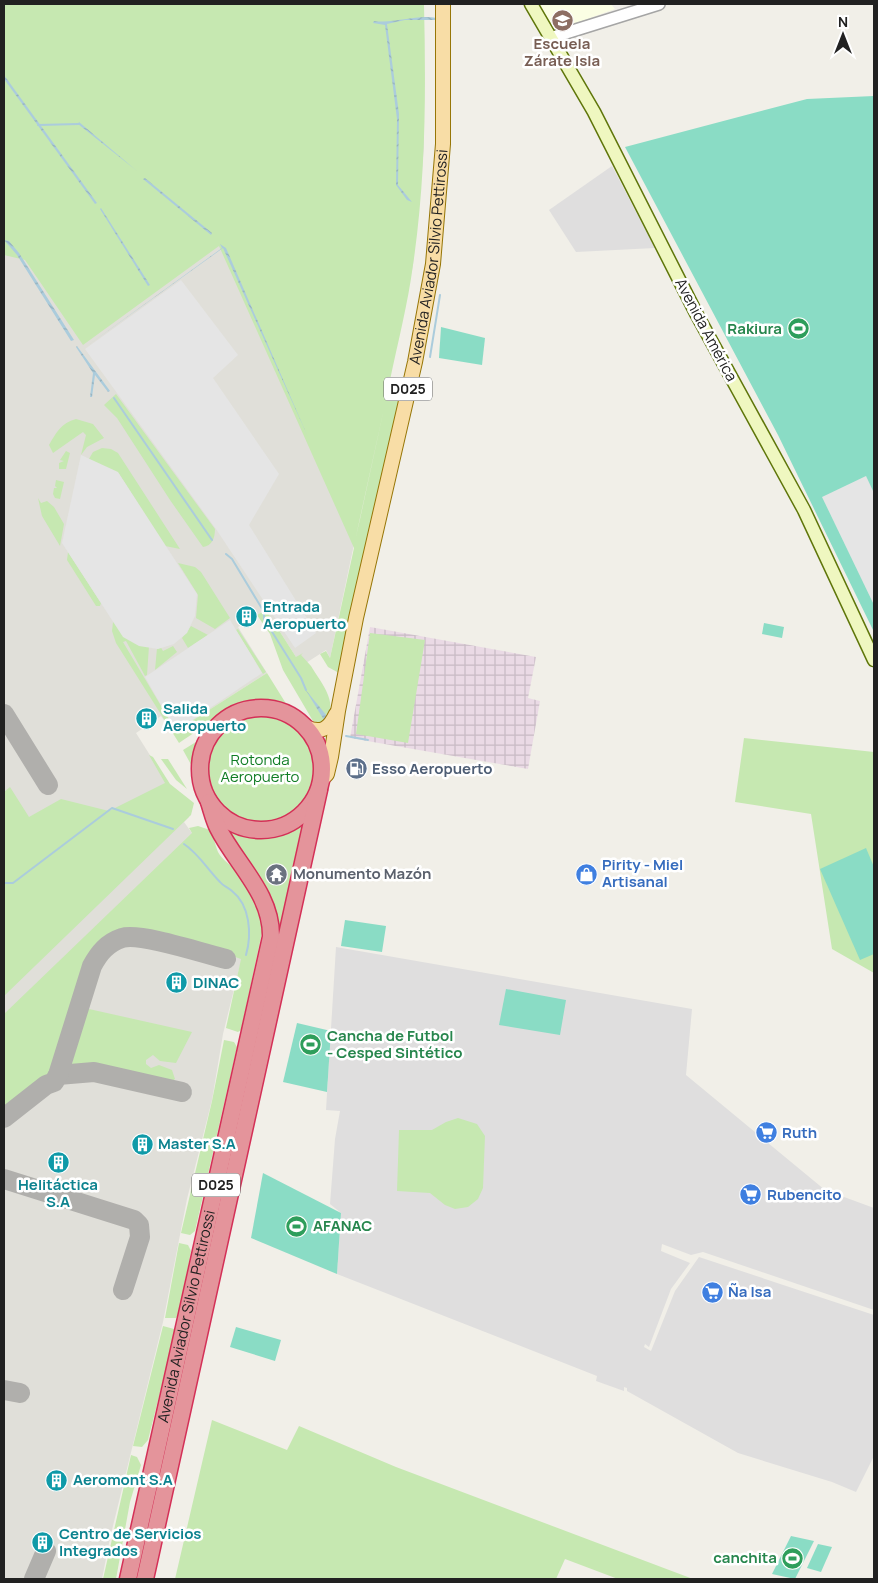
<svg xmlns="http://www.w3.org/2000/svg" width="878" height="1583" font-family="Manrope,sans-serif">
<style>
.residential{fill:#dfdede}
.industrial{fill:url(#industrial-grid)}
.education{fill:#fbfee4}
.airport{fill:#e0dfd9}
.grass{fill:#c6e8b1;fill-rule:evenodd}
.pitch{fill:#8adcc5}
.parking{fill:#e5e5e5}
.water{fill:url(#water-waves)}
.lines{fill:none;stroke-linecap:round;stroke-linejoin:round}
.stream{stroke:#abccdc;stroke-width:2}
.taxiway{stroke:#b0afac;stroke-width:20}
.tertiary-casing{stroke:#a5a5a5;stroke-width:14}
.secondary-casing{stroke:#5f760a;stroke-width:15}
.primary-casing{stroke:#977607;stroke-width:16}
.motorway-casing{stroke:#d43057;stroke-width:19}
.tertiary{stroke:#fff;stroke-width:11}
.secondary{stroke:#eff7c0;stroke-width:12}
.primary{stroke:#f8dda6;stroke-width:14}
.motorway{stroke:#e4949b;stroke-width:16}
.labels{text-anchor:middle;stroke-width:5;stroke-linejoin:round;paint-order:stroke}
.shield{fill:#fff;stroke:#646464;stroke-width:1}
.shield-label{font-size:14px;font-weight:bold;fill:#212121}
.education-label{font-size:15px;font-weight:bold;fill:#785e54;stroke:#fff}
.street-label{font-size:15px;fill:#212121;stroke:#fff}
.leisure-label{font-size:15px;font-weight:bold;fill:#27864d;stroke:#fff;text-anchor:end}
.culture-label{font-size:15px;font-weight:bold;fill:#0d838f;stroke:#fff;text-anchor:start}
.park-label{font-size:15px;fill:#117d25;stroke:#fff}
.service-label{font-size:15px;font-weight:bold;fill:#4e5e75;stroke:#fff;text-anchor:start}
.shop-label{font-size:15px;font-weight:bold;fill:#366cbe;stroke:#fff;text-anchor:start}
.worship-label{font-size:15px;font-weight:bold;fill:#5b616d;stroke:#fff;text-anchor:start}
</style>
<defs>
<pattern id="industrial-grid" width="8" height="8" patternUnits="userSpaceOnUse" patternTransform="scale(1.25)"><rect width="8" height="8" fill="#eadae5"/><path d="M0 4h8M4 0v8" fill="none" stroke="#c8bbc4"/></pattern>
<pattern id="water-waves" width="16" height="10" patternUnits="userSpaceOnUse" patternTransform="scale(1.25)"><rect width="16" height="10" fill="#abccdc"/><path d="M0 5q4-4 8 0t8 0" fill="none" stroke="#93afbc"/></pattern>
</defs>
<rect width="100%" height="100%" fill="#f1efe8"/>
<g class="residential">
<path d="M612 166 655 248 576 252 549 210Z"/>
<path d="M336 947 692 1009 686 1075 825 1190 874 1208V1310L703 1252 691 1255 662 1244 661 1251 690 1263 671 1289 649 1347 645 1344 644 1347 651 1351 675 1291 699 1257 874 1315V1456L856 1492 832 1482 738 1453 627 1391V1388L624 1387V1391L596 1381 597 1376 337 1274 341 1213 330 1204 335 1139 340 1111 326 1110Z"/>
</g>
<path class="industrial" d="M370 627 536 657 528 698 540 701 528 769 350 738Z"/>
<path class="education" d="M533 4H611L615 9 548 33Z"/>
<path class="airport" d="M4 4H424V147L413 265 330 658 326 650 306 663 296 657 266 610 238 627 267 673 173 733 161 716 136 733 189 817 184 822 205 851 243 953 223 1034 212 1100 187 1199 163 1322 110 1538 102 1579H4Z"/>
<g class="grass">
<path d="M4 4H424C426 91 426 178 413 265 408 303 398 342 390 380L405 381 339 673 328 667 320 654 326 651 330 658 354 548 219 246 83 345 25 260 4 255ZM385 404 356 536 360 519Z"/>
<path d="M116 394 215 529C215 538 212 546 203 547L170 500 117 418 104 405Z"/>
<path d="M76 419 93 424 104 438 87 447 81 455 86 435 83 432 53 453 49 445C56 433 61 423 76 419Z"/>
<path d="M102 448 111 449 118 453 180 549 165 546 119 474 86 464 93 452Z"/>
<path d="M66 451 70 453 66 469H59V463L64 461 60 460Z"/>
<path d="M56 480 64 482 60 499 55 498 53 494 54 488H57L55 486Z"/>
<path d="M38 498 41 503 47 501 54 507 64 524 60 546 42 516Z"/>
<path d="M68 552 101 603 100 606H96L67 560Z"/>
<path d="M178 563 195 567 201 572 230 618 215 629 196 618 198 595Z"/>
<path d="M266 610 296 657 303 653 301 655 311 666C321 683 343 707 321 723L313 721 283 670 270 634 257 615Z"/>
<path d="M113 622 149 646 147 675 145 676 126 641 123 642 176 731 267 673 290 710C239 696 220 716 179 743L116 643 112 631Z"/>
<path d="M191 626 208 635 188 648 182 638Z"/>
<path d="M238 629 266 672 263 674 236 630Z"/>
<path d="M370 633 425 640 408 743 356 734Z"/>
<path d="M160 646 163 651 173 646 177 652 155 670 157 648Z"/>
<circle cx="260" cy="769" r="57"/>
<path d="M204 737 196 754 194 770 183 750Z"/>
<path d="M744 738 874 752V973L832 949 811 814 735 802Z"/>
<path d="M149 755 153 757 170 784 194 803 191 815 4 996V792L10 787 29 817 61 799 109 811 165 783Z"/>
<path d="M161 759H168L187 789 176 780Z"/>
<path d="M310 812 141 1579H132L276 935 223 824C253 842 286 838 310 812Z"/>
<path d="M198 826 210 830C214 837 215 845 218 852 221 858 229 864 234 869 248 885 262 907 263 928L241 1030 238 1032 226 1028 241 959 212 949 127 929 102 943 86 967 50 1074 4 1110V1014L192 833 189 828Z"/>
<path d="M89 1009 192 1032 176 1063 160 1061 153 1055 146 1060V1064L151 1068 159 1065 172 1070 175 1079 170 1083 98 1068H71L84 1013Z"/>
<path d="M224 1040 234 1042 237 1047 195 1231 190 1235 181 1233 212 1101Z"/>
<path d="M458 1118 477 1124 485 1136 483 1188 478 1199 468 1207 455 1209 445 1205 430 1193 397 1191 399 1130H432L446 1122Z"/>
<path d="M179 1243 188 1245 191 1251 179 1313 176 1318H165Z"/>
<path d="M163 1326 174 1329 175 1333 148 1440 142 1447 133 1446Z"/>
<path d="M212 1420 287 1450 299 1426 396 1467 693 1579H618L565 1559 556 1579H175Z"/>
<path d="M131 1455 137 1457 141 1465 130 1502 116 1579H103Z"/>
</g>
<g class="pitch">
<path d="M874 96V632L778 435 625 147 807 99Z"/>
<path d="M441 327 485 338 482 365 439 358Z"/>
<path d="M764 623 784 627 782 638 762 634Z"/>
<path d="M866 848 874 867V954L860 960 820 869Z"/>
<path d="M345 920 386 926 382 952 341 946Z"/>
<path d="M506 989 566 1000 560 1035 499 1025Z"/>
<path d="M297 1023 331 1031 327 1092 283 1082Z"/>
<path d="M263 1173 341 1213 337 1274 251 1238Z"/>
<path d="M236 1327 281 1340 275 1361 230 1347Z"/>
<path d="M791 1536 814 1541 795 1579 772 1574Z"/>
<path d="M818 1544 832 1547 821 1572 807 1568Z"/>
</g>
<g class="parking">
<path d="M181 280 238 355 213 378 279 474 249 525 316 633 295 648 216 529 85 349Z"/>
<path d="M81 455 118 472 197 594 195 616 187 633 174 644 158 649 139 646 123 637 62 543Z"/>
<path d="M866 476 874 493V605L822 497Z"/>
<path d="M230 620 262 673 176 731 145 677Z"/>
</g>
<g class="water">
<path d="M437 18V20H405L387 24 399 114 398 185 412 202 407 200 396 185 397 119 385 25 373 23 374 21C395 24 416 14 437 18Z"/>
<path d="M4 75 97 203 95 204 4 79Z"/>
<path d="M79 122 137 171 78 124Z"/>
<path d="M145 178 212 233 211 235 143 179Z"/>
<path d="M101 208 150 285 148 286 100 209Z"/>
<path d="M4 240 9 241 19 253 74 340 71 341 17 255Z"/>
<path d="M220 244 226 248 308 437 223 248 84 348 222 248Z"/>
<path d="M77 346 110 391 108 392 95 375 92 397H90L93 373 76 347Z"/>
<path d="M305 689 327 716 324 720Z"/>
</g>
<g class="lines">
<g class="stream">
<path d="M38 125 79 124"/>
<path d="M430 357 440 295"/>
<path d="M114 398 212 540"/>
<path d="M226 554 232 559 264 612V619L301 678 306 690"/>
<path d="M346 736 368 740"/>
<path d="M184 844C199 854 207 869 220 882 223 886 228 887 232 891 250 905 252 934 246 955"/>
<path d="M4 883H13L112 808 173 829"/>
</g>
<g class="taxiway">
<path d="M4 714 48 785"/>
<path d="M58 1075 94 1072 182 1092"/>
<path d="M4 1118 46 1085 54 1082 58 1075 92 966C99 953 107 943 122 938 140 932 205 954 226 959"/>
<path d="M4 1179 134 1220 139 1225 140 1237 123 1290"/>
<path d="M4 1390 20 1393"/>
<path d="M34 1579 46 1551"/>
</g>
<defs>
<path id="tertiary" d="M550 38 659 4"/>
<path id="secondary" d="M531 4 594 112 697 315 804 510 874 660"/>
<g id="primary">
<path d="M306 727C321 734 329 729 336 714"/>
<path id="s1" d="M321 780 327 774 331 757 338 711 356 618 415 362 433 264 443 144V4"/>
</g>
<g id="motorway">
<circle cx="261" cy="769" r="61"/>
<path id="s2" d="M128 1579 271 937C272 894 236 864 218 828 214 820 212 811 209 802"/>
<path d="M145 1579 319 790"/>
</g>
</defs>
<use href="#tertiary" class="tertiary-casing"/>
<use href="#secondary" class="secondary-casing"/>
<use href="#primary" class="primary-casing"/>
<use href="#motorway" class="motorway-casing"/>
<use href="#tertiary" class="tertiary"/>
<use href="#secondary" class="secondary"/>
<use href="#primary" class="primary"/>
<use href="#motorway" class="motorway"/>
</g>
<defs>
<symbol id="school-disc" viewBox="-11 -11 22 22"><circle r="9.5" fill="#8d6e63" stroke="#fff"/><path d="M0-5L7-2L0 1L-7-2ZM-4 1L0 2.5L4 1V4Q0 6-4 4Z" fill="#fff"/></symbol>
<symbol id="stadium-disc" viewBox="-11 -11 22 22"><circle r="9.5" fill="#2e9e5b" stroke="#fff"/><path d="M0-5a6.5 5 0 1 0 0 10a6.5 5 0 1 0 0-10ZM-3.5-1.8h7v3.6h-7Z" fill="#fff"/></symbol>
<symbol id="building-disc" viewBox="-11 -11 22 22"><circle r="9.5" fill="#0f9aa8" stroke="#fff"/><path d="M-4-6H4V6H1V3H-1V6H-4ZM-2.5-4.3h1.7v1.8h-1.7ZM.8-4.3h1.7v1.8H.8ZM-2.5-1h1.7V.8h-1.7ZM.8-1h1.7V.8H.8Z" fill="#fff"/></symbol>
<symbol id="fuel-disc" viewBox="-11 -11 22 22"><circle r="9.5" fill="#5c6f8a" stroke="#fff"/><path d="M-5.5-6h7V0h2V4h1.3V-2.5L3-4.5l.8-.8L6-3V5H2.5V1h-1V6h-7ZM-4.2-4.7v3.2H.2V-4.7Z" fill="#fff"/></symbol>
<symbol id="temple-disc" viewBox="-11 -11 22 22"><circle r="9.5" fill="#6b7280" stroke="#fff"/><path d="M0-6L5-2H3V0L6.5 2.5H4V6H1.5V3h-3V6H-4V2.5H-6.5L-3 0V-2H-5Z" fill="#fff"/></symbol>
<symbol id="shop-disc" viewBox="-11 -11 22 22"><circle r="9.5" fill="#3f7fe0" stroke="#fff"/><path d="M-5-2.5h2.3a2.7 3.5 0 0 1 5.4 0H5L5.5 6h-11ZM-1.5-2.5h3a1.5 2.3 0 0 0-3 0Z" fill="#fff"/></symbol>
<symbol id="supermarket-disc" viewBox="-11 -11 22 22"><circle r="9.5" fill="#3f7fe0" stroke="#fff"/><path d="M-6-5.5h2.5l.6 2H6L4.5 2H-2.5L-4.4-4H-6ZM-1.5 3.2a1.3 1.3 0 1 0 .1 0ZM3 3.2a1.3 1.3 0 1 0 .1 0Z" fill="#fff"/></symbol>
</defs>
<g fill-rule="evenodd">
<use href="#school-disc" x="550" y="8" width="25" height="25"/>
<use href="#stadium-disc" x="786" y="316" width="25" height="25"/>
<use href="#building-disc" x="234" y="604" width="25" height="25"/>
<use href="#building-disc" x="134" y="706" width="25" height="25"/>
<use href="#fuel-disc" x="344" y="756" width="25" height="25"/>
<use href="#temple-disc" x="264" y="862" width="25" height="25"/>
<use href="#shop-disc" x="574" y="862" width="25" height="25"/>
<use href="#building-disc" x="164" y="970" width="25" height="25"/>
<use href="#stadium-disc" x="298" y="1032" width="25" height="25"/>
<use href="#supermarket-disc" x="754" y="1120" width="25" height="25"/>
<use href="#building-disc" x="130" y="1132" width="25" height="25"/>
<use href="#building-disc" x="46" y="1150" width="25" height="25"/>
<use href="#supermarket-disc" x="738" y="1182" width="25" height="25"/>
<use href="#stadium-disc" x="284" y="1214" width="25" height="25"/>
<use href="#supermarket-disc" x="700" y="1280" width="25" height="25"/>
<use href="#building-disc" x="44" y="1468" width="25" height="25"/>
<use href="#building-disc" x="30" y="1530" width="25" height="25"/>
<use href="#stadium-disc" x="780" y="1546" width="25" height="25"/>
</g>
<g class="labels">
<g class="shield">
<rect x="384" y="377.5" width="48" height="23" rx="4"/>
<rect x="192" y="1173.5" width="48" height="23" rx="4"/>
</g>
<g class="shield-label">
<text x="408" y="394">D025</text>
<text x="216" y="1190">D025</text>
</g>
<g class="education-label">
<text x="562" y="49">Escuela<tspan x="562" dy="17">Zárate Isla</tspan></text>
</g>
<g class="street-label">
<text dy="5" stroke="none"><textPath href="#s1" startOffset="536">Avenida Aviador Silvio Pettirossi</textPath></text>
<text transform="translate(706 330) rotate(62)" y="5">Avenida América</text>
<text dy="5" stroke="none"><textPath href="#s2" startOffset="269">Avenida Aviador Silvio Pettirossi</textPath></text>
</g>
<g class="leisure-label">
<text x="782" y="334">Rakiura</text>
<text x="327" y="1041" text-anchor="start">Cancha de Futbol<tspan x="327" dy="17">- Cesped Sintético</tspan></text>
<text x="313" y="1231" text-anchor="start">AFANAC</text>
<text x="777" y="1563">canchita</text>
</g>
<g class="culture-label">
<text x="263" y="612">Entrada<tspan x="263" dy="17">Aeropuerto</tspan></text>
<text x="163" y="714">Salida<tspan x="163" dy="17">Aeropuerto</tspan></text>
<text x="193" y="988">DINAC</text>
<text x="158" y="1149">Master S.A</text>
<text x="58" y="1190" text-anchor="middle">Helitáctica<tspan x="58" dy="17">S.A</tspan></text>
<text x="73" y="1485">Aeromont S.A</text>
<text x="59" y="1539">Centro de Servicios<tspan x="59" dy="17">Integrados</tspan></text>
</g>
<g class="park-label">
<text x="260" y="765">Rotonda<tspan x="260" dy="17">Aeropuerto</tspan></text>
</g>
<g class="service-label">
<text x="372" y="774">Esso Aeropuerto</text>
</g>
<g class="shop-label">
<text x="602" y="870">Pirity - Miel<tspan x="602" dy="17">Artisanal</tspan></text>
<text x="782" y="1138">Ruth</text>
<text x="767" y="1200">Rubencito</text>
<text x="728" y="1297">Ña Isa</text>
</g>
<g class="worship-label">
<text x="293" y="879">Monumento Mazón</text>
</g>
</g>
<rect width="878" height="1583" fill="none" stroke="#212121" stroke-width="10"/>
<g transform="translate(843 35)" stroke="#ffffff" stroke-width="4" paint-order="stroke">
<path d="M0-4L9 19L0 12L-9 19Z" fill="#212121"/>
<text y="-8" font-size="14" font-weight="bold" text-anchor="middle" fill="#212121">N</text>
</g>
</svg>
